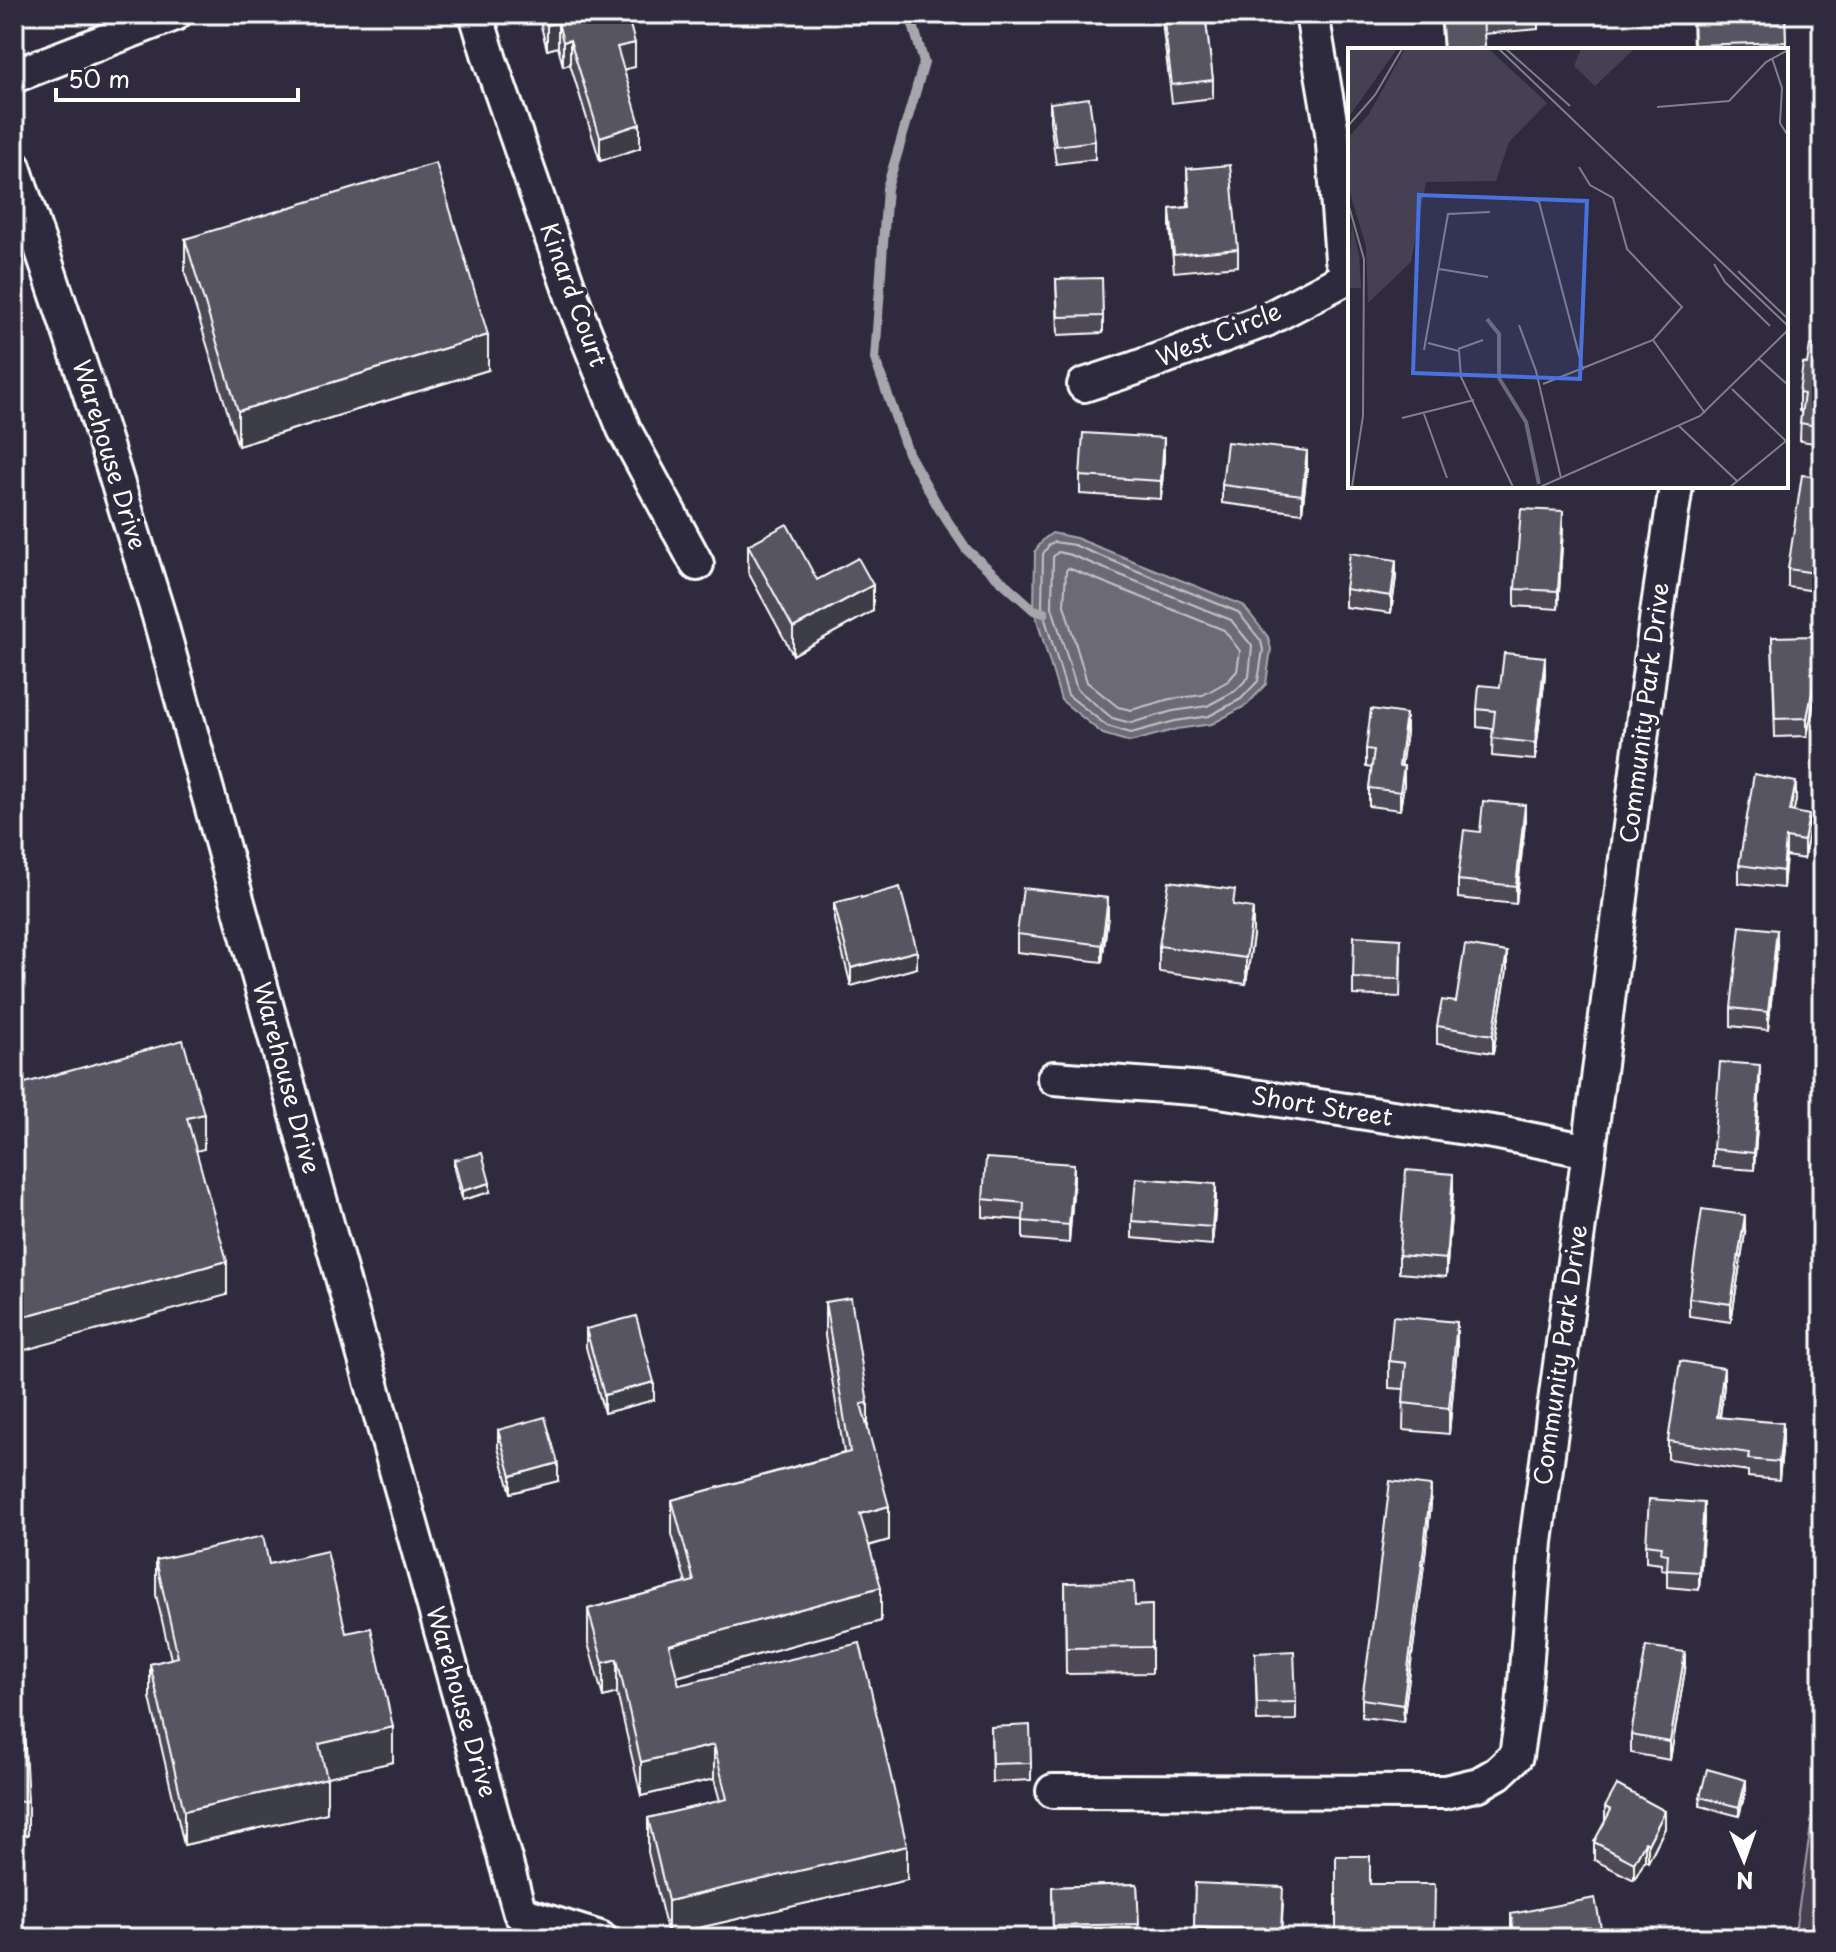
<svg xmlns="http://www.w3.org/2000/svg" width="1836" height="1952" font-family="'Playpen Sans',sans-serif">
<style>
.green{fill:#464152;stroke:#a2a0a8;stroke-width:2}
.water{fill:#6d6a77;stroke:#a7a6ad;stroke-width:2}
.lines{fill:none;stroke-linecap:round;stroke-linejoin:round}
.shore{stroke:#c5c3c9;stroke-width:2}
.stream{stroke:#a7a6ad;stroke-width:10}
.minor-casing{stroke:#fff;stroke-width:38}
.minor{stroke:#2f2a3d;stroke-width:32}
.wall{fill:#4d4956;stroke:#fff;stroke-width:2}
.shaded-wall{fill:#3e3c46;stroke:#fff;stroke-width:2}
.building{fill:#595564;stroke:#fff;stroke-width:2}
.labels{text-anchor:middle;stroke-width:8;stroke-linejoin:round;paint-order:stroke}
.street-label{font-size:24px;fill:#fff;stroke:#2f2a3d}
.inset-river{fill:none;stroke:#6d6a77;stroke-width:4}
.inset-road{fill:none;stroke:#827f8b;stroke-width:2}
.view{fill:#4a71e0;fill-opacity:0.15;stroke:#4a71e0;stroke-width:4}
.inset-edge{fill:none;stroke:#fff;stroke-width:4}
</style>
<rect width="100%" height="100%" fill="#2f2a3d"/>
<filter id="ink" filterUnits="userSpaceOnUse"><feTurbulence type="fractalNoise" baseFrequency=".0125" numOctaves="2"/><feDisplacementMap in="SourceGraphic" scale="16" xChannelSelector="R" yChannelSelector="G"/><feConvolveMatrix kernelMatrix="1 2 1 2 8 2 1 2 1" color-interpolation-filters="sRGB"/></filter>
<g filter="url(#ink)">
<path class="green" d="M1822 1754V1938H1794Z"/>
<path class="water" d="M1052 533 1076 538 1243 605 1268 637 1271 649 1266 684 1247 705 1212 724 1177 729 1130 742 1103 734 1061 700 1034 610 1035 551 1044 539Z"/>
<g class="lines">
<g class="shore">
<path d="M1054 542 1074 545 1238 612 1261 641 1263 650 1258 681 1241 699 1209 716 1175 721 1131 733 1107 726 1068 695 1042 609 1043 554 1049 545Z"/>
<path d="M1058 552 1071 555 1231 620 1252 646 1249 677 1235 691 1207 706 1173 711 1131 723 1112 718 1077 689 1052 607 1053 557Z"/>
<path d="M1068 568 1224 630 1240 651 1237 671 1228 681 1203 695 1170 699 1131 710 1118 707 1087 682 1064 605 1066 571Z"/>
</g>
<path class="stream" d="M910 14 924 63 887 188 875 359 908 453 940 510 967 550 1034 610 1044 613"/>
<defs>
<g id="minor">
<path d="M476 14 490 60 579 317 624 429 697 564"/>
<path d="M1312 14 1332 132 1342 259 1350 268"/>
<path d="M14 76 175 14"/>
<path d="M14 167 89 391 158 613 305 1145 520 1913 600 1938"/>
<path d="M1084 385 1133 369 1266 320 1350 276"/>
<path d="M1054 1078 1206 1089 1499 1133 1589 1151"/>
<path d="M1053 1791 1445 1792 1479 1784 1498 1773 1516 1756 1523 1708 1536 1542 1589 1151 1657 613 1676 486"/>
</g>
</defs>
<use href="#minor" class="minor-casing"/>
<use href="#minor" class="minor"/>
</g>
<g class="wall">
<path d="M538 14H627L635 67 624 69 640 148 600 161 570 64 563 66 558 47 547 50Z"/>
<path d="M1161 14H1205L1213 80V98L1172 103Z"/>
<path d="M1440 14H1538V29L1484 34 1485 50H1443Z"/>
<path d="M1692 14H1785L1786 50H1693Z"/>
<path d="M1050 103 1095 141V159L1056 164 1050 121Z"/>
<path d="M1187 169 1238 249V266L1174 272 1170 226V209L1188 207Z"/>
<path d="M185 239 488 370 238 446 185 273Z"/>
<path d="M1056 279 1103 316V333L1058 335Z"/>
<path d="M1822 347V444L1800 441 1801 412 1799 411V393L1807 364Z"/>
<path d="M1164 456 1161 499 1080 494V476Z"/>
<path d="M1307 469 1302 513 1222 503V485Z"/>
<path d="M1822 478V592L1788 587V569Z"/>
<path d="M1563 529 1558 609 1515 606V589Z"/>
<path d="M748 545 817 580 873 611 793 655 748 572Z"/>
<path d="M1396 577 1391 613 1345 607V589Z"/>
<path d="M1772 637 1816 691 1807 736 1775 737Z"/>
<path d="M1545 675 1535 760 1492 756 1493 729 1477 727V709L1500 687Z"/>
<path d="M1406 732 1401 766 1404 784 1400 810 1369 806V788L1372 768 1366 767V749Z"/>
<path d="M1796 800 1793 812 1809 832 1804 859 1786 856 1783 888 1739 883V865Z"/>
<path d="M1525 823 1516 904 1458 898V880L1480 832Z"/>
<path d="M861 898 917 968 851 986 834 920V903Z"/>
<path d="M1108 916 1102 962 1017 952V934Z"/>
<path d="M1253 935 1246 984 1159 972V946Z"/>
<path d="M1777 947 1768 1030 1731 1026V1008Z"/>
<path d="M1401 956 1400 997 1353 995V978Z"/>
<path d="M1507 970 1493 1053 1437 1044V1026L1456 1002Z"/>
<path d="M1760 1083 1754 1170 1713 1167V1149Z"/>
<path d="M454 1160 490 1192 462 1200 454 1169Z"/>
<path d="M1074 1182 1069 1243 1023 1239V1220L983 1217V1199Z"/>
<path d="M1453 1192 1446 1277 1399 1273V1255Z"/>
<path d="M1216 1202 1212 1245 1132 1238V1221Z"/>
<path d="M1745 1233 1731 1322 1689 1316V1298Z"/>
<path d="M825 1302 868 1403V1430L889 1540 869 1546 881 1621 677 1677 679 1685 907 1880 668 1935 648 1852V1818L720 1801 714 1779 641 1796 617 1693 603 1697 588 1643V1609L686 1583 672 1534V1500L844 1453 825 1336Z"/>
<path d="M586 1329 654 1400 604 1413 586 1347Z"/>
<path d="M1457 1348 1449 1434 1403 1430 1404 1389 1389 1388V1361Z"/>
<path d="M1724 1386 1720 1417 1783 1440 1779 1480 1748 1477V1471L1668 1459V1441Z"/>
<path d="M498 1430 558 1481 511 1493 498 1448Z"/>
<path d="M1431 1504 1421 1590 1403 1722 1362 1717V1699Z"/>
<path d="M1704 1521 1699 1590 1667 1587V1571L1661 1570V1564L1646 1562V1544Z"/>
<path d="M156 1560 269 1564 346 1633 393 1762 326 1777 327 1813 184 1845 150 1698V1664L171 1659 156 1595Z"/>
<path d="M1065 1583 1135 1606 1152 1605V1673L1066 1674Z"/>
<path d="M1255 1653 1296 1702V1720L1257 1721Z"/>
<path d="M1685 1670 1670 1760 1631 1753V1735Z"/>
<path d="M14 1712 28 1801V1835L14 1836Z"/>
<path d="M991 1727 1031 1763V1780L992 1782Z"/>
<path d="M1746 1789 1739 1816 1700 1806V1797Z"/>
<path d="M1605 1807 1665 1828 1648 1862 1645 1860 1634 1880 1594 1860V1842L1605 1822Z"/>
<path d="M1195 1883 1283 1904 1281 1938H1194Z"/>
<path d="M1137 1884 1139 1938H1053L1052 1887Z"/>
<path d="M1511 1914 1603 1938H1511Z"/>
</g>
<g class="shaded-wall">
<path d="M558 22V47L547 50V25Z"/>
<path d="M570 40V64L563 66V42Z"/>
<path d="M635 43V67L617 71V47Z"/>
<path d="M640 124V148L600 161V137Z"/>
<path d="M488 335V370L238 446V411Z"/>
<path d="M1164 438V456L1161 499V481Z"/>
<path d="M1307 451V469L1302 513V495Z"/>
<path d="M1563 511V529L1558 609V591Z"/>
<path d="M1396 560V577L1391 613V596Z"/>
<path d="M873 585V611L793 655V628Z"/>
<path d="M1545 657V675L1535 760V743Z"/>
<path d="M1816 673V691L1807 736V718Z"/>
<path d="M1406 714V732L1399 784V766Z"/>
<path d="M1404 766V784L1400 810V792Z"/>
<path d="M1796 782V800L1790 829V811Z"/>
<path d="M1525 805V823L1516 904V886Z"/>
<path d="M1809 815V832L1804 859V841Z"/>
<path d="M1786 838V856L1783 888V871Z"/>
<path d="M1108 898V916L1102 962V945Z"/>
<path d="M1253 908V935L1246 984V958Z"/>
<path d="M1777 930V947L1768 1030V1012Z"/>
<path d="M917 951V968L851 986V968Z"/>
<path d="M1507 952V970L1493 1053V1035Z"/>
<path d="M1760 1065V1083L1754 1170V1153Z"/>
<path d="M204 1114V1149L187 1153V1118Z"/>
<path d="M1074 1164V1182L1069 1243V1225Z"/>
<path d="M1453 1174V1192L1446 1277V1259Z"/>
<path d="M490 1183V1192L462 1200V1191Z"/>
<path d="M1216 1184V1202L1212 1245V1227Z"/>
<path d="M1745 1215V1233L1731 1322V1304Z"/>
<path d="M227 1261V1295L14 1353V1319Z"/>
<path d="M1457 1322V1348L1449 1434V1408Z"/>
<path d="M1724 1368V1386L1717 1435V1417Z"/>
<path d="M654 1382V1400L604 1413V1395Z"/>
<path d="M1783 1423V1440L1779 1480V1462Z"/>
<path d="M558 1463V1481L511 1493V1476Z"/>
<path d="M1431 1486V1504L1421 1590 1403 1722V1705Z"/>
<path d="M1704 1503V1521L1699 1590V1572Z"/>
<path d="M889 1506V1540L860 1548V1514Z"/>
<path d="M881 1587V1621L669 1679V1645Z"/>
<path d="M1685 1652V1670L1670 1760V1742Z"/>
<path d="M617 1659V1693L603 1697V1663Z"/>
<path d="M393 1727V1762L319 1779V1744Z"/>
<path d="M714 1745V1779L641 1796V1762Z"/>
<path d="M327 1778V1813L184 1845V1811Z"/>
<path d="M1746 1780V1789L1739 1816V1807Z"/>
<path d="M1665 1811V1828L1648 1862V1844Z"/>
<path d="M1645 1842V1860L1634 1880V1863Z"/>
<path d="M907 1846V1880L668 1935V1901Z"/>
</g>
<g class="building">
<path d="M544 14H627L635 43 617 47 640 124 600 137 570 40 563 42 558 22 547 25Z"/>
<path d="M1163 14H1205L1213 80 1172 85Z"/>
<path d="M1441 14H1529L1483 18 1485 48 1460 50H1444Z"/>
<path d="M1693 14H1785L1786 42 1694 45Z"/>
<path d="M1089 98 1095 141 1056 146 1050 103Z"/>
<path d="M436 163 488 335 238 411 185 239Z"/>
<path d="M1230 165 1238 249 1174 255 1170 209 1190 207 1187 169Z"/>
<path d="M1102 278 1103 316 1058 317 1056 279Z"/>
<path d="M1810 345 1822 347V427L1800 423 1804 394 1799 393 1803 363 1807 364Z"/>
<path d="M1083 433 1164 438 1161 481 1080 476Z"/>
<path d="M1227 442 1307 451 1302 495 1222 485Z"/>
<path d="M1802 475 1822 478V574L1788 569Z"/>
<path d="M1521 509 1563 511 1558 591 1515 589Z"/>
<path d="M787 524 817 580 858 558 873 585 793 628 748 545Z"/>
<path d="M1350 553 1396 560 1391 596 1345 589Z"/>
<path d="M1815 636 1816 673 1807 718 1775 719 1772 637Z"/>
<path d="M1504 653 1545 657 1535 743 1492 738 1495 711 1477 709 1479 685 1500 687Z"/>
<path d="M1371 709 1406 714 1399 766H1404L1400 792 1369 788 1374 750 1366 749Z"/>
<path d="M1754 774 1796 782 1790 811 1809 815 1804 841 1786 838 1783 871 1739 865Z"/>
<path d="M1483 801 1525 805 1516 886 1458 880 1464 830 1480 832Z"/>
<path d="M1169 881 1235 890 1233 905 1253 908 1246 958 1159 946Z"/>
<path d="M900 887 917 951 851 968 834 903 861 896V898Z"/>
<path d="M1023 888 1108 898 1102 945 1017 934Z"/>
<path d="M1740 926 1777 930 1768 1012 1731 1008Z"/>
<path d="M1354 936 1401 939 1400 979 1353 978Z"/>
<path d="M1465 945 1507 952 1493 1035 1437 1026 1442 1000 1456 1002Z"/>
<path d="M183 1040 204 1114 187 1118 227 1261 14 1319V1086Z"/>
<path d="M1720 1062 1760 1065 1754 1153 1713 1149Z"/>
<path d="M482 1153 490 1183 462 1191 454 1160Z"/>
<path d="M986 1158 1074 1164 1069 1225 1023 1221 1024 1203 983 1199Z"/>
<path d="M1406 1170 1453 1174 1446 1259 1399 1255Z"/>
<path d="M1136 1178 1216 1184 1212 1227 1132 1221Z"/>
<path d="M1702 1209 1745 1215 1731 1304 1689 1298Z"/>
<path d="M851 1298 868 1403 861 1404 889 1506 860 1514 881 1587 669 1645 679 1685 860 1643 907 1846 668 1901 648 1818 727 1799 714 1745 641 1762 617 1659 603 1663 588 1609 694 1581 672 1500 850 1452 825 1302Z"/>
<path d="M636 1316 654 1382 604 1395 586 1329Z"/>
<path d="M1393 1316 1457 1322 1449 1408 1403 1403 1406 1363 1389 1361Z"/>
<path d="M1680 1361 1724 1368 1717 1417 1783 1423 1779 1462 1748 1459 1749 1453 1668 1441Z"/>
<path d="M545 1417 558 1463 511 1476 498 1430Z"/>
<path d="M1390 1481 1431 1486 1421 1572 1403 1705 1362 1699 1374 1614Z"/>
<path d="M1649 1499 1704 1503 1699 1572 1667 1570 1668 1554 1661 1553 1662 1546 1646 1544Z"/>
<path d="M263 1536 269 1564 327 1551 346 1633 371 1628 393 1727 319 1744 327 1778 184 1811 150 1664 178 1657 156 1560Z"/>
<path d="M1134 1582 1135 1606 1152 1605V1647L1066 1648 1065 1583Z"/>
<path d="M1646 1646 1685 1652 1670 1742 1631 1735Z"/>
<path d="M1294 1651 1296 1702 1257 1703 1255 1653Z"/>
<path d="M23 1711 28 1801 14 1802V1712Z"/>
<path d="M1030 1725 1031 1763 992 1764 991 1727Z"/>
<path d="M1707 1769 1746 1780 1739 1807 1700 1797Z"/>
<path d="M1617 1785 1665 1811 1648 1844 1645 1842 1634 1863 1594 1842 1611 1810 1605 1807Z"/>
<path d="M1336 1856H1370V1884H1435L1434 1938H1336Z"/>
<path d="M1195 1883 1283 1887 1281 1931 1194 1927Z"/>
<path d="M1137 1884 1139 1924 1053 1926 1052 1887Z"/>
<path d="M1595 1898 1603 1938H1515L1511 1914Z"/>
</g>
</g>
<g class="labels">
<g class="street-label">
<text transform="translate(573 295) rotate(70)" y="8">Kinard Court</text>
<text transform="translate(1219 335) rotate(-22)" y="8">West Circle</text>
<text transform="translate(109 455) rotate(73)" y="8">Warehouse Drive</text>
<text transform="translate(1645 713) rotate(-83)" y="8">Community Park Drive</text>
<text transform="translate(286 1078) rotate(75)" y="8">Warehouse Drive</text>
<text transform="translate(1322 1107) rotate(9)" y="8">Short Street</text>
<text transform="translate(1561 1355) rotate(-82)" y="8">Community Park Drive</text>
<text transform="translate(461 1702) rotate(74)" y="8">Warehouse Drive</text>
</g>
</g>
<g transform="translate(1348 48)">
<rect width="440" height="440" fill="#2f2a3d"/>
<path d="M0 1H49L0 70ZM57 1H141L199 55 161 94 148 133 78 134 63 214 20 255 18 198 1 142 0 90 21 66ZM233 1H286L247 38 226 18ZM4 176 11 207 13 240H0Z" fill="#464152"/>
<path class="inset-river" d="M139 271 151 286V330L178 374 191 436"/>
<path class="inset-road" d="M151 1 440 278M158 1 222 58M424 10 434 40 432 75 440 88M309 59 381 53 418 14 440 2M0 78 27 47 54 1M180 150 191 154 235 322M0 155 16 211 15 368 4 439M366 216 377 234 422 278M91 221 140 229M390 223 440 271M171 277 188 323 213 430M305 292 357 365M80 295 111 303 113 329 165 439M110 301 135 292M76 302 100 166 142 164M411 311 440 337M195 336 305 292 334 259 279 201 265 150 242 137 231 119M384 341 440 395M76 366 99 430M54 370 126 352M331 378 389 433M192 439 352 368 440 282M382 439 438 393"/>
<path class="view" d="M71 147 239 153 232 331 65 325Z"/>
<rect width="440" height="440" class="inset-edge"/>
</g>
<rect width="1836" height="1952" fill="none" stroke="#2f2a3d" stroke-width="48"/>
<rect x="24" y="24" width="1788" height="1904" fill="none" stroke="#fff" stroke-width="3" filter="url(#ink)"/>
<g transform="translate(1744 1860) rotate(178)" stroke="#2f2a3d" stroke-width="6" paint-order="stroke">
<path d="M0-6L14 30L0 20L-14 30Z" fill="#ffffff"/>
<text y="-12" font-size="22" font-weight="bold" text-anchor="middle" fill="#ffffff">N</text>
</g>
<path d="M56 88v12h242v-12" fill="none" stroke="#ffffff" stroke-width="4"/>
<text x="68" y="88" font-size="24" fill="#ffffff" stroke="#2f2a3d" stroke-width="6" paint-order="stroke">50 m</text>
</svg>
